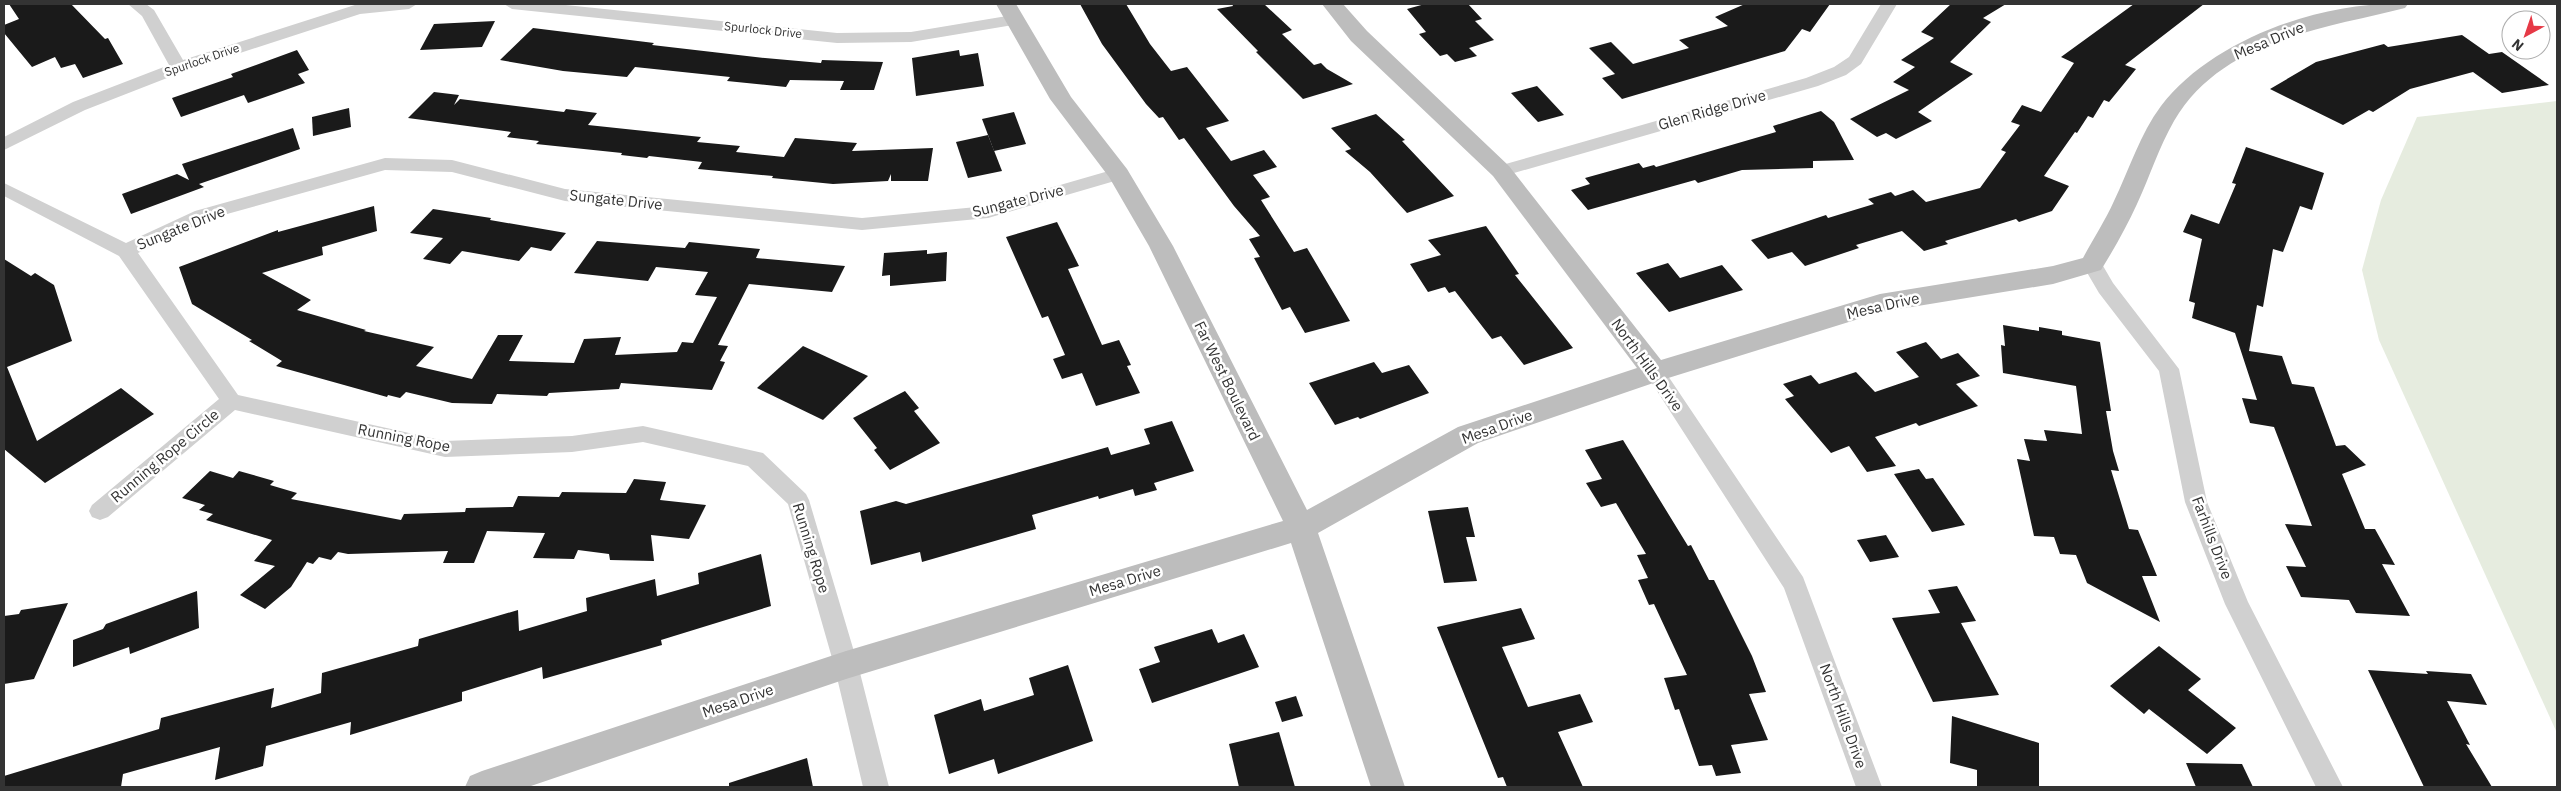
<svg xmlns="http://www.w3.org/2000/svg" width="2561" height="791" font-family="'IBM Plex Sans',sans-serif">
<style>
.green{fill:#e6ecdf}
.building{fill:#1a1a1a}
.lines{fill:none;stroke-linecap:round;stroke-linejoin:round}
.street{fill:#d0d0d0;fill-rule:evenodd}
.secondary{fill:#bdbdbd;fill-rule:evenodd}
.labels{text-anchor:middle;stroke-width:5;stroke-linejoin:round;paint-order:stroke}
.far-street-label{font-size:12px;fill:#333;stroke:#fff}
.street-label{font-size:15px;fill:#333;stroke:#fff}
</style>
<rect width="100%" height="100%" fill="#fff"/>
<path class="green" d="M2557 101V733L2379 340 2362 270 2381 200 2417 117Z"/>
<g class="building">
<path d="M9 4H71L105 39 108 38 123 64 83 78 75 64 61 68 55 57 32 67 4 33V25L19 19Z"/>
<path d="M1080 4H1126L1150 44 1171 71 1187 67 1229 121 1206 128 1231 161 1264 150 1277 167 1253 175 1270 197 1261 200 1294 252 1307 248 1350 321 1305 333 1290 307 1282 310 1254 258 1260 257 1249 239 1260 236 1234 206 1184 138 1179 140 1163 117 1159 118 1146 104 1102 44Z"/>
<path d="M1232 4H1264L1292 30 1282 34 1314 65 1321 63 1327 69 1353 84 1303 99 1256 52 1258 51 1217 9 1233 6Z"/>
<path d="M1425 4H1468L1482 19 1475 21 1494 40 1469 48 1477 56 1455 62 1447 54 1440 56 1419 34 1426 32 1407 9Z"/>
<path d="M1745 4H1830L1810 32 1802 29 1785 51 1622 99 1602 78 1615 74 1589 48 1611 42 1633 64 1689 48 1679 40 1728 26 1715 17Z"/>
<path d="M1951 4H2006L1983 18 1991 22 1950 62 1973 74 1918 112 1932 121 1896 139 1886 133 1877 137 1850 119 1909 90 1893 82 1915 67 1901 60 1934 38 1921 32Z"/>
<path d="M2134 4H2204L2125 65 2136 69 2109 102 2104 100 2093 118 2088 116 2077 133 2075 132 2044 176 2069 186 2052 211 2019 222 2016 219 1945 241 1948 244 1924 251 1902 231 1856 245 1859 248 1805 266 1792 252 1768 259 1751 240 1826 215 1828 218 1874 204 1868 199 1891 192 1895 196 1913 190 1926 202 1980 188 2006 152 2001 150 2020 125 2011 122 2022 105 2041 112 2074 63 2061 57Z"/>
<path d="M495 21 482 47 420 50 434 24Z"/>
<path d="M533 28 654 43 652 45 765 58 821 63 822 60 883 62 874 90H840L844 81 790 80 786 87 727 81 730 77 635 67 627 77 563 71 500 60Z"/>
<path d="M2462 35 2489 54 2502 52 2549 85 2502 93 2473 72 2410 89 2373 112 2369 110 2343 125 2270 89 2316 62 2384 44 2388 47Z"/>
<path d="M297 50 309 70 298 74 305 83 248 103 244 95 181 117 172 98 233 77 231 74Z"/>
<path d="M959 50 960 56 978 53 984 86 916 96 912 58Z"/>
<path d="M1537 86 1564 115 1538 122 1511 93Z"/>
<path d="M434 92 459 95 454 105 460 99 564 112 566 109 597 113 588 125 701 137 697 142 740 146 736 152 784 157 795 138 857 143 852 151 933 148 928 181H891V174L888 181 833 184 772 178 773 176 698 169 702 162 649 156 647 158 621 155 622 153 536 144 539 141 507 137 511 132 408 118Z"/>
<path d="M349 108 351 127 313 136 312 117Z"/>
<path d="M1821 111 1834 122 1854 160 1813 161V168L1742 170 1698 183 1695 180 1588 210 1571 190 1590 184 1585 178 1639 163 1643 168 1654 165 1656 167 1776 132 1773 126Z"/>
<path d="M1014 112 1026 144 994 151 982 119Z"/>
<path d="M1376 114 1405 140 1402 141 1454 196 1407 213 1370 172 1345 151 1351 149 1331 128Z"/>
<path d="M293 128 300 149 199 184 204 187 131 214 122 194 177 174 189 180 182 164Z"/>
<path d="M988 135 1002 171 968 178 956 142Z"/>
<path d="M2246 147 2324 173 2312 210 2300 206 2283 252 2273 249 2263 307 2257 305 2249 351 2282 356 2292 384 2314 387 2336 446 2345 445 2366 465 2342 474 2365 529H2375L2395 565 2382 564 2410 616 2356 613 2349 600 2301 597 2286 566 2306 567 2285 524 2312 526 2274 427 2250 423 2242 398 2257 400 2235 333 2192 318 2195 303 2189 301 2202 239 2183 232 2191 214 2219 224 2236 184 2232 183Z"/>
<path d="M374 206 377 231 322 247 323 255 262 273 311 300 297 310 366 330 364 331 434 347 416 366 472 379 498 335H523L509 361 574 363 584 339 621 337 615 355 677 352 682 342 693 343 717 297 695 295 708 272 656 267 648 281 574 273 597 241 685 248 689 242 760 249 756 258 845 266 832 292 749 284 718 345 728 346 720 361 725 362 712 390 621 383 619 389 549 393 547 396 497 394 492 404 452 403 406 392 400 398 388 395 387 397 276 366 282 361 249 341 252 340 192 304 179 267 278 230V232Z"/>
<path d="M433 209 491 218 490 220 566 233 551 251 531 247 519 261 462 251 450 264 423 259 443 238 410 233Z"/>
<path d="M1057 222 1079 266 1068 269 1102 345 1119 340 1131 365 1127 366 1140 393 1096 406 1082 373 1062 379 1053 359 1065 355 1048 316 1042 318 1006 237Z"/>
<path d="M1486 226 1519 274 1515 275 1573 348 1524 365 1501 336 1492 339 1455 291 1449 293 1445 287 1428 292 1410 264 1441 255 1428 240Z"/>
<path d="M927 250V254L947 252 946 281 890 286V275L882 276 884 253Z"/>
<path d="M4 259 31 276 35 273 54 285 72 341 7 367 37 441 121 388 154 414 45 483 4 449Z"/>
<path d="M1668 263 1680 278 1722 265 1743 290 1669 312 1636 273Z"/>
<path d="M2003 325 2039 331V327L2062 331V335L2100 342 2111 411H2106L2113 451 2119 471 2111 470 2129 529 2138 530 2157 576H2142L2160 622 2087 583 2076 555 2060 554 2054 537 2034 536 2017 459 2030 461 2024 439 2047 441 2044 430 2082 434 2076 386 2003 373 2001 345 2005 346Z"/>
<path d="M1926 342 1941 359 1958 353 1980 376 1956 384 1978 406 1919 426 1916 423 1875 437 1896 466 1867 472 1849 446 1831 453 1785 399 1794 396 1783 384 1811 375 1819 384 1856 372 1875 392 1919 377 1896 352Z"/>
<path d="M803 346 868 376 823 420 757 388Z"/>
<path d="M1374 362 1382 373 1409 365 1429 393 1360 419 1358 417 1335 425 1309 383Z"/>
<path d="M905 391 919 408 914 411 940 443 890 470 874 450 877 448 853 418Z"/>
<path d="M1172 421 1194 471 1154 483 1157 490 1135 496 1133 489 1099 499 1098 496 1032 515 1036 529 922 562 920 552 871 565 860 511 896 501 906 504 1108 447 1111 455 1150 444 1144 429Z"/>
<path d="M1623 440 1688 546 1691 545 1709 580H1714L1752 656 1766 692 1749 694 1768 740 1731 745 1741 773 1716 776 1712 765 1699 766 1679 709 1675 710 1664 678 1687 675 1654 604 1649 605 1638 580 1648 578 1637 555 1646 554 1616 503 1601 507 1586 483 1602 479 1585 450Z"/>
<path d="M1919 469 1926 479 1933 478 1965 525 1932 532 1894 474Z"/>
<path d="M210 471 233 478 239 471 274 481 270 485 297 493 291 499 401 520 404 514 465 512 466 508 513 507 518 496 559 497 562 492 626 493 634 479 666 482 660 500 706 505 689 539 651 535 654 561 610 560 609 554 578 550 574 559 533 558 545 533 487 531 474 563H443L448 551 348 554 338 552 331 560 319 557 313 564 307 562 291 587 265 609 240 595 275 566 254 561 272 540 206 520 213 514 199 510 205 505 182 498Z"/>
<path d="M1468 507 1475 537H1466L1477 581 1444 583 1428 511Z"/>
<path d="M1886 535 1899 557 1870 562 1857 540Z"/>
<path d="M761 554 771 606 661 640 662 645 543 679 542 667 462 692V701L350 735 351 722 266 746 263 766 215 780 220 747 123 774 121 787H4V776L159 729 161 718 274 688 271 708 321 693 322 673 418 646 419 639 518 610 519 631 587 611 586 598 655 579 657 596 699 584 698 573Z"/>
<path d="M1957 586 1976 621 1961 623 1999 695 1933 702 1892 618 1940 613 1928 590Z"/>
<path d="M197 591 199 628 130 654 129 647 73 667V640L103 629 106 624Z"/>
<path d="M68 603 34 679 4 684V616L19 614 21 610Z"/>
<path d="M1521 608 1535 639 1502 647 1528 707 1580 694 1593 722 1558 732 1583 787H1507L1503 777 1498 778 1437 627Z"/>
<path d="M1212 629 1218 643 1244 634 1259 667 1152 703 1139 669 1160 662 1154 647Z"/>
<path d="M2159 646 2201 679 2188 690 2236 728 2207 754 2149 709 2144 714 2110 686Z"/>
<path d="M1068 665 1093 741 998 774 994 759 949 774 934 715 981 699 984 711 1034 695 1029 678Z"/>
<path d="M2368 670 2428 674 2426 671 2471 674 2487 705 2447 701 2470 745 2466 744 2492 787H2424Z"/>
<path d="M1296 696 1303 716 1282 722 1275 702Z"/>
<path d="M1952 716 2039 743V787H1977V770L1950 763Z"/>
<path d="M1279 732 1295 787H1239L1229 744Z"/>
<path d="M807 758 813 787H729V783Z"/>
<path d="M2186 763 2242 764 2253 787H2196Z"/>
</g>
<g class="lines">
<g class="street">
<path d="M128 4H146L154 10 183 60 358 4H417L409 9 360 14 185 71 85 110 4 150V137L73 102 169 65 142 16Z"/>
<path d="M504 4H556L837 33 911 32 1013 15 1021 20 1013 25 911 42 837 43 512 9Z"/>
<path d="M1881 4H1897L1861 64 1846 75 1818 86 1507 175H1495L1492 171 1495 167 1806 78 1834 67 1849 57Z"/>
<path d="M385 158 452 160 565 189 862 218 987 206 1119 168 1125 170 1128 174 1125 178 988 218 862 230 565 201 452 172 385 170 209 219 138 253 238 395 445 441 572 436 643 426 763 453 806 494 809 500 858 665 889 787H863L834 665 788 504 748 466 643 442 572 452 445 457 235 410 108 517 100 520 92 517 89 511 92 505 219 399 119 256 4 196V183L126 243 195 211Z"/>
<path d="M2092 257 2099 259 2113 283 2179 369 2207 502 2248 602 2343 787H2316L2225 604 2185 502 2159 371 2099 293 2082 264 2085 259Z"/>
<path d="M1655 364 1662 367 1803 577 1882 787H1856L1784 588 1648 377 1645 372 1648 367Z"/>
</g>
<path class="secondary" d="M996 4H1016L1071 97 1127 169 1173 246 1307 510 1458 427 1637 368 1493 176 1351 41 1322 4H1343L1367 31 1509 166 1661 360 1880 294 2053 266 2083 258C2093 239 2105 221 2114 201 2129 170 2140 134 2161 106 2213 38 2325 0 2408 4L2405 8C2323 29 2222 39 2174 121 2159 147 2150 176 2137 204 2127 226 2114 249 2101 270L2053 284 1881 312 1665 379 1478 443 1318 533 1405 787H1371L1291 543 846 679 528 787H465L470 776 482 771 846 651 1283 521 1149 246 1109 177 1050 99Z"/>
</g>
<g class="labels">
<g class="far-street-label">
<text transform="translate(763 30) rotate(6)" y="4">Spurlock Drive</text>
<text transform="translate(202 60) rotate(-19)" y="4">Spurlock Drive</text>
</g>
<g class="street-label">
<text transform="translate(2269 41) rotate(-23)" y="5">Mesa Drive</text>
<text transform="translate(1712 110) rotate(-16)" y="5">Glen Ridge Drive</text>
<text transform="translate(616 200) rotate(6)" y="5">Sungate Drive</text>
<text transform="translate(1018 201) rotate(-14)" y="5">Sungate Drive</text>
<text transform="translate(181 228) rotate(-22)" y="5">Sungate Drive</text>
<text transform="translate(1883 306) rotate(-13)" y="5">Mesa Drive</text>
<text transform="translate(1647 365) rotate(54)" y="5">North Hills Drive</text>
<text transform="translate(1227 381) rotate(64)" y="5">Far West Boulevard</text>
<text transform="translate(1497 427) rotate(-20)" y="5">Mesa Drive</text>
<text transform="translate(404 438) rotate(11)" y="5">Running Rope</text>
<text transform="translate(165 456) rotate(-40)" y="5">Running Rope Circle</text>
<text transform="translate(2212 538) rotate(69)" y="5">Farhills Drive</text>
<text transform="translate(811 548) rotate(73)" y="5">Running Rope</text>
<text transform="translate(1125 581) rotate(-17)" y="5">Mesa Drive</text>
<text transform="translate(738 701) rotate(-19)" y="5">Mesa Drive</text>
<text transform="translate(1843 716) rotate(70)" y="5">North Hills Drive</text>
</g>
</g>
<rect width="2561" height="791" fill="none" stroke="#333333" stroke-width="10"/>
<g transform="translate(2526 35) rotate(220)"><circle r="24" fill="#ffffff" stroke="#adadad"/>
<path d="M0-4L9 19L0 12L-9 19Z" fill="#e63946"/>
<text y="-8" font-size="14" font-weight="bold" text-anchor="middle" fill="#333333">N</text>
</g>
</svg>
